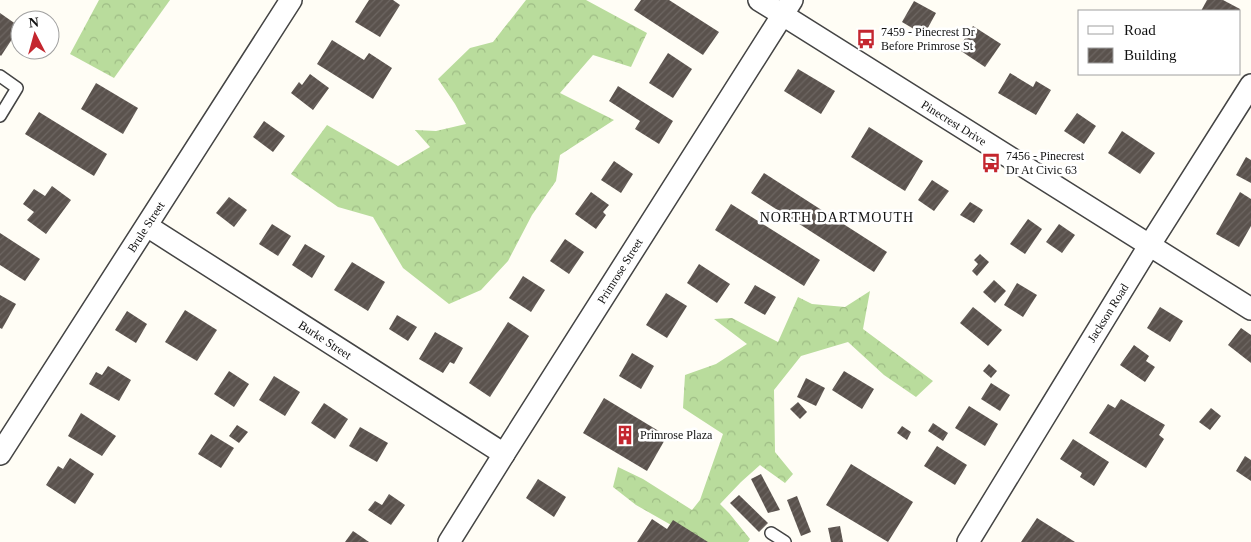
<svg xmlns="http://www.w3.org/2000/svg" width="1251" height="542" font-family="'Times New Roman',serif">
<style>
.forest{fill:url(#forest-crowns)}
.building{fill:url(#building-hatch)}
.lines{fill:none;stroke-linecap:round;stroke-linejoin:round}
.lane-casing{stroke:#444;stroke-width:14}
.street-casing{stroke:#444;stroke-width:24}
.lane{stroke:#fff;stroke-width:11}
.street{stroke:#fff;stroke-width:21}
.labels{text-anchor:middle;stroke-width:5;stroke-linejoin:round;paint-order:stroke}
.poi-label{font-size:12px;fill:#111;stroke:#fff;text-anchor:start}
.street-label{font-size:12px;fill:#111;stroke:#fff}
.neighbourhood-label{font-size:14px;letter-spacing:1px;fill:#111;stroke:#fff}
</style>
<defs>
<pattern id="forest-crowns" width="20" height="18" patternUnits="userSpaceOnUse" patternTransform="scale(1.25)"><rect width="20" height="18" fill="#b9dc9c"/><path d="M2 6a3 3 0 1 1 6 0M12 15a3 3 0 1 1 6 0" fill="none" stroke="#9ebc85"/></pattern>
<pattern id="building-hatch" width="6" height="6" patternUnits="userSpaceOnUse" patternTransform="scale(1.25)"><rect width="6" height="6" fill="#5a524d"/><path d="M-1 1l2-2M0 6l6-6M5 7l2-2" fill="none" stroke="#6d6662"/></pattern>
</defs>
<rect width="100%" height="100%" fill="#fffdf5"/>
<g class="forest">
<path d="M99 0H170L114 78 70 54Z"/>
<path d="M526 0H586L647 33 631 67 593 55 560 93 614 120 560 155 556 181 532 215 508 261 481 290 449 304 403 268 373 217 338 207 291 174 327 125 398 166 430 147 415 130 436 131 466 124 455 104 438 79 470 48 493 42Z"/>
<path d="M870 291 863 329 933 381 916 397 884 375 848 342 801 356 774 390 775 452 793 474 785 483 760 465 741 482 720 504 729 513 750 539 748 542H701L636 505 613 487 618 467 643 479 692 510 700 500 723 434 683 408 685 375 716 364 747 344 714 319 732 318 778 342 798 297 812 304 845 307Z"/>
</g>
<g class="building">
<path d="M369 0H393L400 5 380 37 355 22Z"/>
<path d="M641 0H669L719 32 703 55 634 10Z"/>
<path d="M1207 0H1223L1240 9 1239 11H1201Z"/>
<path d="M914 1 936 13 924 35 902 22Z"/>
<path d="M0 13 20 27 1 56 0 55Z"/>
<path d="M973 26 1001 44 985 67 958 49Z"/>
<path d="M332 40 364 60 369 53 392 68 373 99 317 64Z"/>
<path d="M668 53 692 69 673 98 649 83Z"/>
<path d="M798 69 835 91 821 114 784 91Z"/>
<path d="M1010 73 1033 87 1036 81 1051 90 1036 115 998 93Z"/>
<path d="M310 74 329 88 313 110 291 93 299 82 302 85Z"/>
<path d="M96 83 138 108 123 134 81 109Z"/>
<path d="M618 86 673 121 659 144 635 129 640 121 609 101Z"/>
<path d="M39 112 107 154 94 176 25 134Z"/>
<path d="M1077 113 1096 126 1084 144 1064 131Z"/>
<path d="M264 121 285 136 273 152 253 137Z"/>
<path d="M869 127 923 161 905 191 851 157Z"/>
<path d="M1122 131 1155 153 1140 174 1108 153Z"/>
<path d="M1246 157 1251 160V183L1236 175Z"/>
<path d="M614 161 633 174 621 193 601 180Z"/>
<path d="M764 173 887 252 874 272 751 193Z"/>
<path d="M932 180 949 191 934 211 918 200Z"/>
<path d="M52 186 71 200 46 234 27 220 34 212 23 204 34 189 45 196Z"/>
<path d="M591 192 609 205 603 212 606 215 596 229 575 214Z"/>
<path d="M1240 192 1251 199V226L1239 247 1216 234Z"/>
<path d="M229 197 247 210 234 227 216 213Z"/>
<path d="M970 202 983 210 974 223 960 215Z"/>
<path d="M731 204 820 260 804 286 715 230Z"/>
<path d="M1028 219 1042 229 1025 254 1010 244Z"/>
<path d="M272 224 291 236 278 256 259 244Z"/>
<path d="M1059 224 1075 235 1062 253 1046 242Z"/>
<path d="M0 233 40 259 25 281 0 265Z"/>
<path d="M565 239 584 252 569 274 550 261Z"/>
<path d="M305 244 325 256 312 278 292 265Z"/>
<path d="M980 254 989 262 977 276 972 271 978 264 974 260Z"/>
<path d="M352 262 385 282 368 311 334 290Z"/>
<path d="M699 264 730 284 717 303 687 283Z"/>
<path d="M523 276 545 290 531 312 509 298Z"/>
<path d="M994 280 1006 291 995 303 983 292Z"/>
<path d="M1017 283 1037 295 1023 317 1004 305Z"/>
<path d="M755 285 776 297 765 315 744 303Z"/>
<path d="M666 293 687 306 667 338 646 325Z"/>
<path d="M0 295 16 304 2 329 0 328Z"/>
<path d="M973 307 1002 330 988 346 960 323Z"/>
<path d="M1160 307 1183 321 1170 342 1147 328Z"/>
<path d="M185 310 217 330 197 361 165 342Z"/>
<path d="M127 311 147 324 136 343 115 330Z"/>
<path d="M397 315 417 327 408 341 389 329Z"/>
<path d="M508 322 529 336 490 397 469 383Z"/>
<path d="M1241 328 1251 335V363L1228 345Z"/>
<path d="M435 332 463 348 454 364 450 362 443 373 419 359Z"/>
<path d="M1134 345 1149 356 1146 361 1155 367 1145 382 1120 365Z"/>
<path d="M632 353 654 366 641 389 619 376Z"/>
<path d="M989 364 997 371 991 378 983 371Z"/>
<path d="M108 366 131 380 119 401 89 384 96 372 102 375Z"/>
<path d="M229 371 249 384 234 407 214 394Z"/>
<path d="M844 371 874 389 862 409 832 390Z"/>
<path d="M274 376 300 392 285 416 259 400Z"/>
<path d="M806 378 825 388 816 406 797 397Z"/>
<path d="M991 383 1010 395 1000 411 981 399Z"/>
<path d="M604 398 667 436 647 471 583 433Z"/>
<path d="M1121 399 1165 425 1159 435 1164 439 1146 468 1089 433 1108 404 1115 408Z"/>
<path d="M798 402 807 412 800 419 790 409Z"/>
<path d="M324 403 348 419 335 439 311 423Z"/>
<path d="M969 406 998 424 985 446 955 428Z"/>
<path d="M1211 408 1221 416 1210 430 1199 422Z"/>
<path d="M81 413 116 436 102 456 68 436Z"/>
<path d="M933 423 948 433 943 441 928 431Z"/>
<path d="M237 425 248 432 239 443 229 436Z"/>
<path d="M902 426 911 432 907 440 897 433Z"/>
<path d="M360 427 388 443 377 462 349 446Z"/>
<path d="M211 434 234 448 221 468 198 454Z"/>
<path d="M1073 439 1109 462 1094 486 1080 477 1082 473 1060 459Z"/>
<path d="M937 446 967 465 955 485 924 466Z"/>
<path d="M1245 456 1251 460V481L1236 471Z"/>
<path d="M70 458 94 474 75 504 46 485 58 466 63 469Z"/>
<path d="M851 464 913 502 888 542 826 505Z"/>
<path d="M761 474 780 510 768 513 751 479Z"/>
<path d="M538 479 566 497 554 517 526 498Z"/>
<path d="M389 494 405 505 391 525 368 510 375 501 382 505Z"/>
<path d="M739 495 768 523 759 532 730 503Z"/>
<path d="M797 496 811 532 801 536 787 500Z"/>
<path d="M1037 518 1075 542H1021Z"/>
<path d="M652 519 667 529 673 520 708 542H637Z"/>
<path d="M840 526 843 542H831L828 528Z"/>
<path d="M353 531 369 542H345Z"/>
</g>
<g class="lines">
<defs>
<g id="lane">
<path d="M0 76 17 88 0 116"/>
<path d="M771 533 785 542"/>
</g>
<g id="street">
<path d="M759 0 1251 309"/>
<path d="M147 226 504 454"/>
<path d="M0 454 291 0"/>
<path d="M449 542 504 454 792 0"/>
<path d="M968 542 1149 246 1251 85"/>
</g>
</defs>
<use href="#lane" class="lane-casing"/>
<use href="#street" class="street-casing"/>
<use href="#lane" class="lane"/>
<use href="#street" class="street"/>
</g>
<defs>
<symbol id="bus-bare" viewBox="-9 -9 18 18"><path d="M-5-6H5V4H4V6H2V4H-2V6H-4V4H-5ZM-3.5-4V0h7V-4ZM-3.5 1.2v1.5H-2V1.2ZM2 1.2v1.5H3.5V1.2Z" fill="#c4262e" stroke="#fff" stroke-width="2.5" paint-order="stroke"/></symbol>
<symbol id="building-bare" viewBox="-9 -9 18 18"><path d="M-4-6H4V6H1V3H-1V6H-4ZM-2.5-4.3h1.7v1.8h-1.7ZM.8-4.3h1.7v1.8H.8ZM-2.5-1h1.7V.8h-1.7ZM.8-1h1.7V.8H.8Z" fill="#c4262e" stroke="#fff" stroke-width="2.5" paint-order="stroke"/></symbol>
</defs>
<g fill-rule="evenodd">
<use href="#bus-bare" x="852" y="25" width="28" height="28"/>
<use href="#bus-bare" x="977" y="149" width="28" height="28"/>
<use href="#building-bare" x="611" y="421" width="28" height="28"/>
</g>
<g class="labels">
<g class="poi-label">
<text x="881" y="36">7459 - Pinecrest Dr<tspan x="881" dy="14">Before Primrose St</tspan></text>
<text x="1006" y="160">7456 - Pinecrest<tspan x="1006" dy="14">Dr At Civic 63</tspan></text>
<text x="640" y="439">Primrose Plaza</text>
</g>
<g class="street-label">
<text transform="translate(954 123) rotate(32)" y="4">Pinecrest Drive</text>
<text transform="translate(146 227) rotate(-57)" y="4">Brule Street</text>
<text transform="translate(620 271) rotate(-58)" y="4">Primrose Street</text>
<text transform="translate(1108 313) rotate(-58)" y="4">Jackson Road</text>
<text transform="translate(325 340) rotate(33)" y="4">Burke Street</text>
</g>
<g class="neighbourhood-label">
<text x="837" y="222">NORTH DARTMOUTH</text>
</g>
</g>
<rect x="1078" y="10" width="162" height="65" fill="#ffffff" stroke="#a0a0a0"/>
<rect x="1088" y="26" width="25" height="8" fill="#ffffff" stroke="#a0a0a0"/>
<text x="1124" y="35" font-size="15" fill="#111111">Road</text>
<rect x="1088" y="48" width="25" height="15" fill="url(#building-hatch)" stroke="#a0a0a0"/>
<text x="1124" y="60" font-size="15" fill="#111111">Building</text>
<g transform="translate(35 35) rotate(354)"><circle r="24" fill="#ffffff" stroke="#a0a0a0"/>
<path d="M0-4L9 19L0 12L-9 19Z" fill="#c4262e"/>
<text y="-8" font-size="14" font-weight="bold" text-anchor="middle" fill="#111111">N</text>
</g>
</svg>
